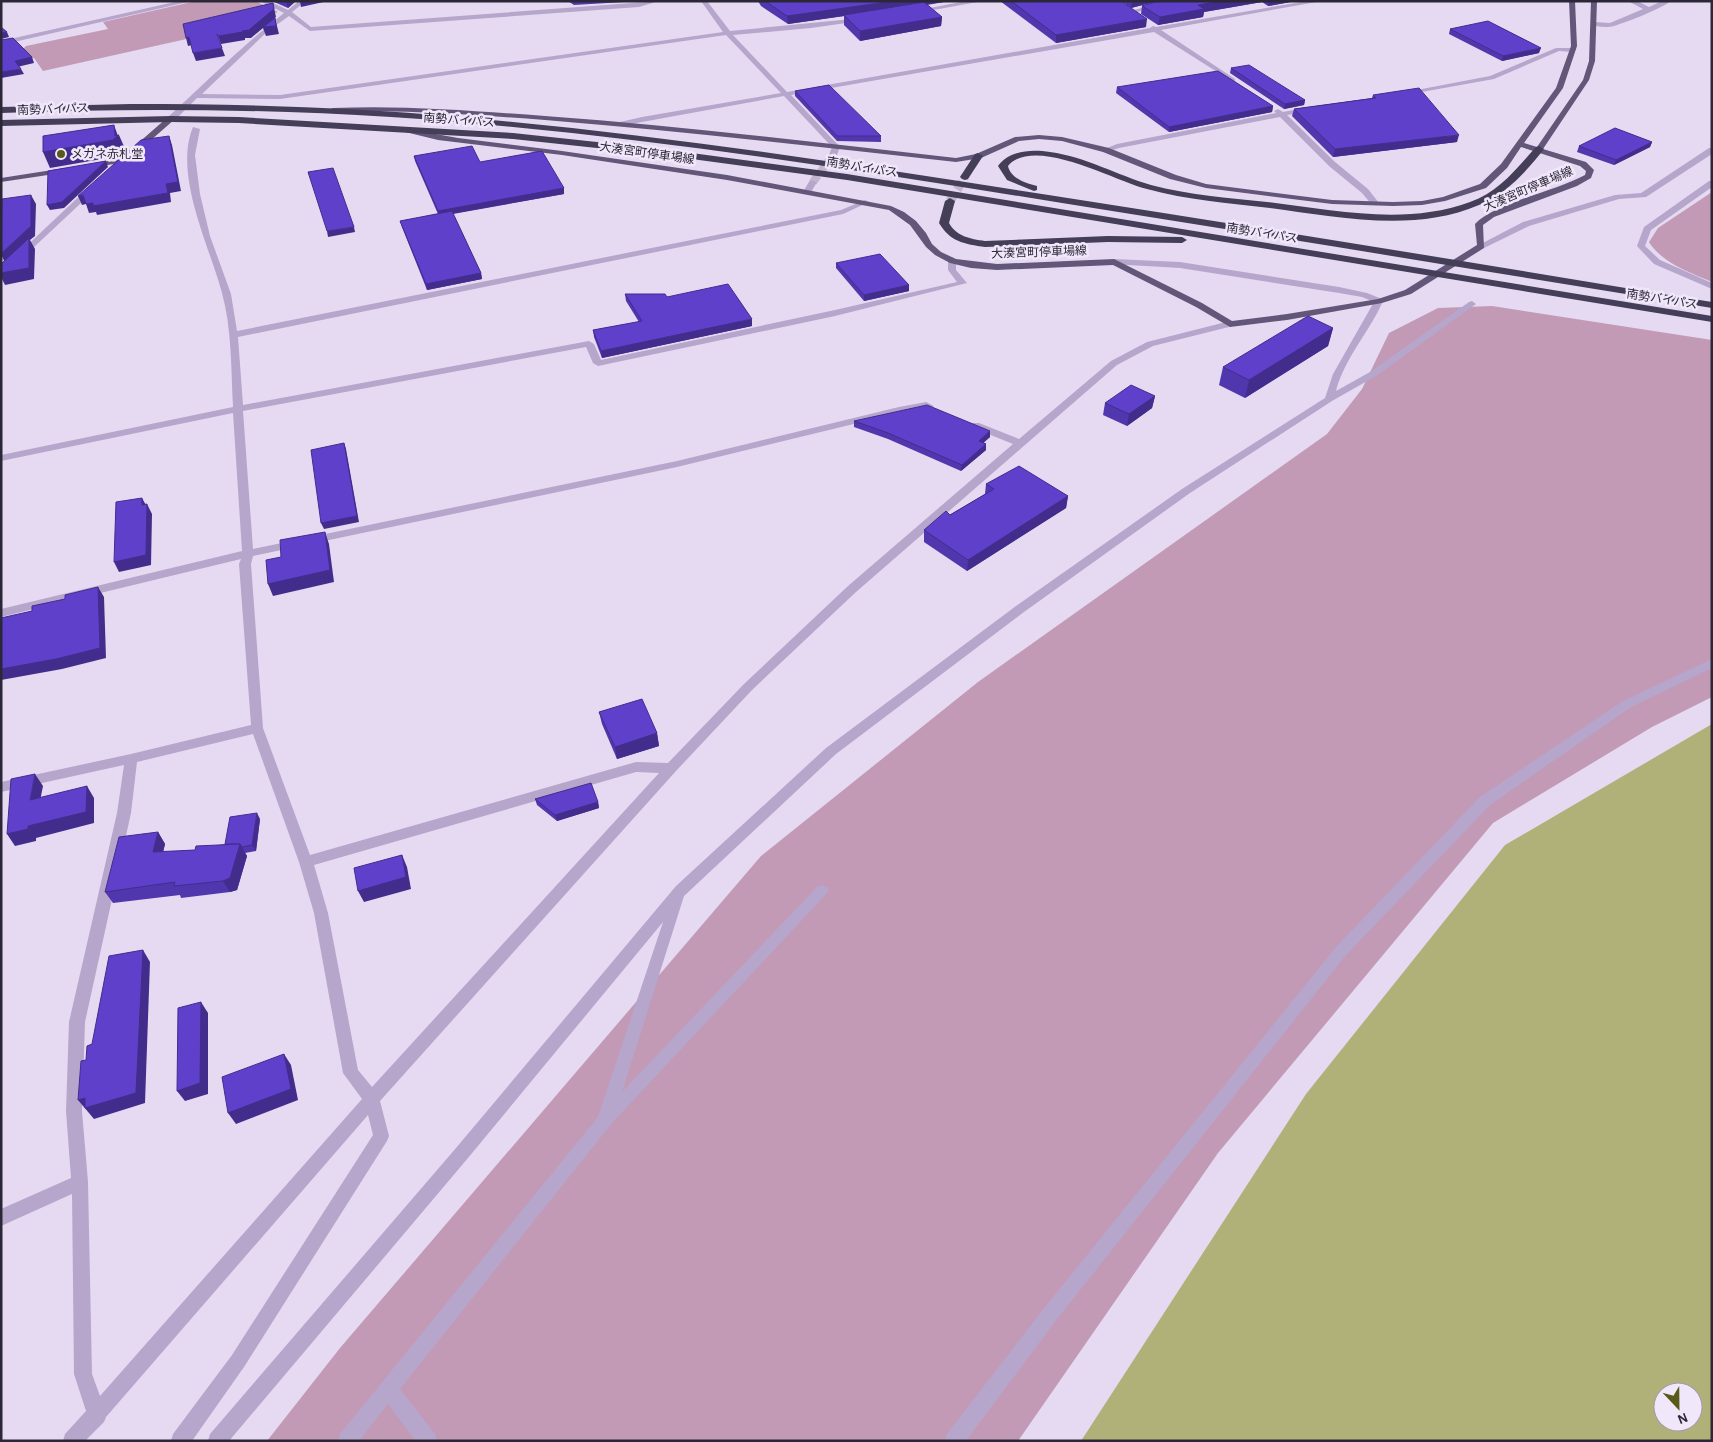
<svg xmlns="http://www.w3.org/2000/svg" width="1713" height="1442" font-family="'Alegreya Sans','Noto Sans JP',sans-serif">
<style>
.green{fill:#c29ab6}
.water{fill:#b0b178;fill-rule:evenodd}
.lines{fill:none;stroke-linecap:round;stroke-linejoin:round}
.minor-tunnel{stroke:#c1b6cd;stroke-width:8;stroke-dasharray:8 4;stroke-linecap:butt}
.highway-tunnel{stroke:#c1b6cd;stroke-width:9;stroke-dasharray:9 4.5;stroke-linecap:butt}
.minor{fill:#b6a6cb;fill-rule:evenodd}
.major{fill:#625779;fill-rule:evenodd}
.highway{fill:#453e58;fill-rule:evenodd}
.wall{fill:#5137ae}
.shaded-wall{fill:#422d8d}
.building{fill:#5e40ca;stroke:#422d8d}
.poi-dot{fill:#575a1b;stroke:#f1e7fa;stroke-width:2}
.labels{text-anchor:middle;stroke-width:5;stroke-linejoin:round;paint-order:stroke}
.far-street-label{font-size:12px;fill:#2b2737;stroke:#f1e7fa}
.far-poi-label{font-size:12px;fill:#2b2737;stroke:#f1e7fa;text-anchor:start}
</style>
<rect width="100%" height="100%" fill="#e6daf2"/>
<g class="green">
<path d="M196 1H255L278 12 218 32 43 71 34 58 20 61 16 56 26 46 108 29 103 22Z"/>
<path d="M1712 192V282C1689 272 1662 263 1649 242L1658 228Z"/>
<path d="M1492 306 1712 340V697L1652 727 1493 823 1218 1153 1018 1441H267L340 1348 761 856 978 682 1327 434 1362 389 1389 333 1438 308Z"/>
</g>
<path class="water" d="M1712 724V1441H1081L1306 1094 1505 845ZM1663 1392H1693V1422H1663Z"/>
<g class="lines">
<path class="minor-tunnel" d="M813 182 833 155"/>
<path class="highway-tunnel" d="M950 201 965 177"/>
<g class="minor">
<path d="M179 1H192L1 45V41Z"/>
<path d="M260 1H269L288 10 299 1H306L292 12 311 27 659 1 639 7 310 31 289 16 268 31 202 94 280 95 723 32 701 1H707L730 31 862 18 863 19 860 21 811 28 733 35 787 92 1150 28 1153 26 1156 27 1307 1H1322L1161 30 1235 79V81L1233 82 1154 32 791 95 840 147 837 155 833 157 829 155 832 147 784 96 620 126V122L642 117 781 93 726 35 280 99 197 98 174 121H168V117C206 82 243 45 284 13Z"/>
<path d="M966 1H983L917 13 914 11Z"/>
<path d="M1166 1H1178L1130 14 1127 12Z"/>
<path d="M1628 1H1637L1649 7 1662 1H1671C1658 10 1630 21 1614 26 1607 28 1596 27 1591 24L1594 22 1610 23 1643 9Z"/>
<path d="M1556 48H1573L1576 50 1573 52 1559 51 1494 79 1405 95 1401 93 1490 76Z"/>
<path d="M1309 107H1312V111L1287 115 1335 162 1368 189 1379 203 1378 205H1372L1362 193 1329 166 1280 117 1119 148 1106 152 1102 150 1117 144 1276 113 1274 111 1278 109 1283 112Z"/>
<path d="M193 127 200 129 195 155 200 194 210 236 231 294 237 331 841 210 865 200 869 202 843 214 238 337 243 405 589 341 594 344 601 360 835 310 957 282 948 270V260L952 257 956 260V270L967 283 835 316 598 366 593 363 586 347 243 411 253 549 677 461 899 407 926 402 934 406 929 409 899 413 677 467 253 556 251 564 263 728 310 855 636 762 668 763 744 684 848 586 1013 444 971 427V423H979L1019 439 1111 361 1147 342 1230 321 1235 324 1233 326 1153 346 1117 365 856 592 752 690 676 771 380 1101 389 1136 387 1141 244 1367 192 1441H171L173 1434 232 1355 373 1135 368 1115 106 1417 104 1422 85 1441H63L65 1434 86 1411 74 1374 72 1194 1 1226V1209L71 1178 66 1111 69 1022 117 813 124 765 1 792V782L131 754 251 725 239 564 241 559 1 617V609L242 551 233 413 1 461V455L233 407C231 370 232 329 222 293 210 247 173 175 193 127ZM253 734 299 862 314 913 343 1073 362 1099 100 1396 92 1374 88 1182 82 1111 85 1022 131 813 137 762ZM636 772 659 773 372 1087 358 1070 328 913 314 865Z"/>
<path d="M1709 148H1712V154L1646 197 1619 199 1529 226 1484 248 1477 246 1523 222 1615 195 1641 193Z"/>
<path d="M810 180 817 182 810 194H804L803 192Z"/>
<path d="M1709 181H1712V187L1651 230 1645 246 1660 260 1712 283V289L1654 264 1637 246 1644 227Z"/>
<path d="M89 187 96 189 1 278V270Z"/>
<path d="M1114 259 1180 262 1339 287 1367 293 1382 299 1383 301C1370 331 1344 359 1336 391L1370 372 1469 302 1472 301 1476 304 1376 376 1332 401 1190 493 1024 612 836 754 684 896 622 1092 817 887 822 885 827 887 829 891 612 1123 400 1389 435 1434 437 1441H416L388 1404 359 1441H338L340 1434 598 1117 663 922 468 1158 229 1441H208L210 1434 456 1148 676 886 826 748 1016 606 1182 489 1325 398 1333 374 1374 302 1362 297 1339 293 1180 268 1111 264 1110 262Z"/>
<path d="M1712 659V668L1631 707 1490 805 1346 955 1057 1319 966 1441H945L947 1434 1045 1307 1336 947 1480 797 1623 701Z"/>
</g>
<g class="major">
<path d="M1569 1H1575L1577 46 1563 88 1524 143 1537 147 1583 80 1589 61 1591 1H1597L1595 61 1589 80 1543 149 1586 162 1594 170 1591 178 1577 186 1494 217 1483 225 1484 248 1411 294 1382 303 1287 320 1230 327 1196 307 1113 265 997 270 971 268 950 263 935 255 926 247 910 225 889 210 727 180 562 155 438 140 393 129 397 127 458 138 562 151 727 175 891 206 904 212 916 221 926 233 932 244 941 252 956 259 997 264 1114 259 1202 303 1232 321 1287 314 1378 299 1405 290 1477 245 1475 224C1495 203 1556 191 1585 175L1586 171 1580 166 1521 147 1507 168 1486 188 1445 201 1422 205 1393 206 1332 204 1206 188 1170 179 1103 152 1062 141 1039 139 1019 141 981 158 956 162C819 147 682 131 545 120 474 115 404 109 333 112L329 110 333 108C404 105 474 111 545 116 682 126 819 143 956 158L976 154 1015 137 1039 135 1062 137 1109 148 1176 175 1206 184 1332 200 1393 202 1422 201 1443 197 1480 184 1501 164 1556 88 1571 46Z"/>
<path d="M168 117 175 119 126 162 89 168 85 166 121 158Z"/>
<path d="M65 168H68V172L1 182V178Z"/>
</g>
<g class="highway">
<path d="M131 104C241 104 350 107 459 117 659 134 857 165 1055 196 1274 230 1493 266 1712 302V308C1495 273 1278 237 1062 203 839 167 616 132 391 117 261 109 131 108 1 113V107Z"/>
<path d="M171 116 239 117 513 133 662 149 847 174 1712 316V322L847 180 662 155 513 139 239 123 171 122 1 126V120Z"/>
<path d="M1539 146 1544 149C1526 172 1506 194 1479 205 1414 233 1337 217 1270 208 1228 203 1187 200 1147 189 1115 181 1034 135 1008 166 1011 179 1026 183 1037 186V190L1034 191 1007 180 998 166C1010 150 1032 149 1050 152 1086 157 1117 175 1151 185 1189 195 1228 198 1267 202 1333 210 1405 226 1470 202 1499 192 1516 169 1536 147Z"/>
<path d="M978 153 983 156 968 179 965 180 962 179 960 177 975 154Z"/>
<path d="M950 198 955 201 949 223C956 236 970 239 985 241L1108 236 1182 237 1187 240 1182 243 1108 242 985 247C965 244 950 242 939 223L945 201Z"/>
</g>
</g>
<g class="wall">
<path d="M272 1H296L288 8Z"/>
<path d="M568 1H641L574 5Z"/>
<path d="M758 1H950L927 5 942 17 941 26 860 41 844 25V16L788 24 761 6Z"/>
<path d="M1000 1H1121L1146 27 1056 43Z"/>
<path d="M1122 1H1158L1131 8Z"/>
<path d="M1158 1H1296L1268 6 1262 2 1204 12 1203 17 1158 25 1141 14 1142 6Z"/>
<path d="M1450 29 1539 53 1502 61 1449 34Z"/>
<path d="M1231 68 1305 100 1304 105 1284 109 1230 73Z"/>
<path d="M1117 87 1273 106 1272 112 1169 132 1116 93Z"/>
<path d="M795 91 881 136V142L837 141 795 96Z"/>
<path d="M1373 95 1457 142 1333 157 1292 116 1294 109 1372 98Z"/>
<path d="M1652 142 1650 147 1614 165 1577 152 1579 146Z"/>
<path d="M414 156 480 162 564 188V194L453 214 481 273 482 279 427 290 402 227 400 221 438 214 415 161Z"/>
<path d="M836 263 909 285V291L864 301 836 268Z"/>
<path d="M625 294 667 297 752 326 602 358 594 337 593 330 639 322 626 301Z"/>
<path d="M1333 328 1328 346 1245 398 1219 385 1223 367Z"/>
<path d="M1155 396 1152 408 1127 426 1103 415 1105 403Z"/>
<path d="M854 421 990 431V437L983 442 986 444V450L961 471 888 439 854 427Z"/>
<path d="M986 484 1068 496 1066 508 967 571 924 542V530L985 494Z"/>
<path d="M599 712 657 733 659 746 617 759 602 724Z"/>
<path d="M535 799 598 802 599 808 557 821 537 805Z"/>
<path d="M260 819 256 851 245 853 247 856 237 890 230 892 181 898 180 895 113 903 105 892 158 832 165 844 163 852 195 850 225 844Z"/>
</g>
<g class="shaded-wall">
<path d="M286 1H296L288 8Z"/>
<path d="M300 1H328L301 7Z"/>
<path d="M895 1H950L845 16 844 15V16L788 24 787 16Z"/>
<path d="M1132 1H1158L1131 8Z"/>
<path d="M1220 1H1262V2L1204 12 1203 17 1158 25 1160 17 1198 5Z"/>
<path d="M1269 1H1296L1268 6Z"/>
<path d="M273 3 276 17 264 27 275 18 279 34 266 36 263 28 251 38H245V40L221 44 218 36 242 31Z"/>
<path d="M942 17 941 26 860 41V31Z"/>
<path d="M1147 19 1146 27 1056 43V35Z"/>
<path d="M7 32 9 37 1 39V33Z"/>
<path d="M189 37 192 45 188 46 186 38Z"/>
<path d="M222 48 225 56 196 61 193 53Z"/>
<path d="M1541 48 1539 53 1502 61 1503 56Z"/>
<path d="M32 57 34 63 17 67 15 61Z"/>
<path d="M21 69 24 74 1 78V72Z"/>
<path d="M1305 100 1304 105 1284 109 1285 104Z"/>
<path d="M1273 106 1272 112 1169 132V127Z"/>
<path d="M114 125 118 136 119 135 126 151 119 156 50 168 43 152 115 136Z"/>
<path d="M1459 135 1457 142 1333 157 1335 149Z"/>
<path d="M169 136 172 145 181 191 170 193 171 202 97 215 96 212 89 213 86 204 82 205 78 196 166 184Z"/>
<path d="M1652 142 1650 147 1614 165 1616 160Z"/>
<path d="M106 161 108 167 64 208 50 210 47 205Z"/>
<path d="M564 188V194L439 216 438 211Z"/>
<path d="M31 195 36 204 35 236 30 240 35 249 34 279 5 285 1 277V273L5 263 1 254Z"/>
<path d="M354 227 355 232 328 237 327 231Z"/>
<path d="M481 273 482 279 427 290 426 284Z"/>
<path d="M909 285V291L864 301V295Z"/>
<path d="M752 319V326L602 358 601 351Z"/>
<path d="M1333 328 1328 346 1245 398 1249 380Z"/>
<path d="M1155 396 1152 408 1127 426 1129 414Z"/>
<path d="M990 431V437L979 447V441Z"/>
<path d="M344 443 346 449 359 522 324 529 321 523Z"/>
<path d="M986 444V450L961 471 962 465Z"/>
<path d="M1068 496 1066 508 967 571 968 560Z"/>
<path d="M142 498 147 507 142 505Z"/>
<path d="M147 504 152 514 151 565 119 572 114 562Z"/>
<path d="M325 532 329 544 334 582 273 596 268 584Z"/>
<path d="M98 587 104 597 106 658 62 669 1 680V669Z"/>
<path d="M657 733 659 746 617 759 615 747Z"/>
<path d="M35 774 43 786 38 811 30 800Z"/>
<path d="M87 786 94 798V823L36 838V841L15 846 7 834Z"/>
<path d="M598 802 599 808 557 821 555 815Z"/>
<path d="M257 813 260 819 256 851 252 845Z"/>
<path d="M158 832 165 844 160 864 153 852Z"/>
<path d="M240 844 247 856 237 890 230 892 223 881Z"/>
<path d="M402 855 407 867 411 889 364 902 358 891Z"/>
<path d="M143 950 150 962 145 1103 94 1119 78 1100Z"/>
<path d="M201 1002 208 1013V1094L185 1101 177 1091Z"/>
<path d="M284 1054 291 1065 298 1100 236 1124 228 1113Z"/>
</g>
<g class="building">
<path d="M765 1H895L787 16Z"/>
<path d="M1011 1H1121L1147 19 1056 35Z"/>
<path d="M1158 1H1220L1198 5 1204 9 1160 17 1142 6Z"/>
<path d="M924 2 942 17 860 31 844 15Z"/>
<path d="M273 3 274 9 249 30 242 31 243 32 218 36 217 34 222 48 193 53 189 37 186 38 183 24Z"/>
<path d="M275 18 276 26 263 27Z"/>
<path d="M1488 21 1541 48 1503 56 1450 29Z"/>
<path d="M1 27 7 32 1 33Z"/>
<path d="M13 38 32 57 15 61 21 69 1 72V40Z"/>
<path d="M1249 65 1305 100 1285 104 1231 68Z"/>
<path d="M1218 71 1273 106 1169 127 1117 87Z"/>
<path d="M829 85 881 136H837L795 91Z"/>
<path d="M1419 88 1459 135 1335 149 1294 109 1376 98 1373 95Z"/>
<path d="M114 125 115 136 119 135 113 140 43 152V136Z"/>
<path d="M1615 128 1652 142 1616 160 1579 146Z"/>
<path d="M169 136 178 182 166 184 168 193 93 206V203L86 204 83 195 78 196 141 140Z"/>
<path d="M472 146 480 162 542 151 564 188 438 211 414 156Z"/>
<path d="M106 161 62 202 47 205 48 171Z"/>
<path d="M333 168 354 227 327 231 308 172Z"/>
<path d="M31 195V226L1 254 2 199Z"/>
<path d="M452 211 481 273 426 284 400 221Z"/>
<path d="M29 238V268L1 273V264Z"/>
<path d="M880 254 909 285 864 295 836 263Z"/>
<path d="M728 284 752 319 601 351 593 330 642 321 625 294H665L667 297Z"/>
<path d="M1308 316 1333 328 1249 380 1223 367Z"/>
<path d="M1131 385 1155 396 1129 414 1105 403Z"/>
<path d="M927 405 990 431 979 441 986 444 962 465 888 433 854 421Z"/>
<path d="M344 443 357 516 321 523 311 450Z"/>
<path d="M1019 466 1068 496 968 560 924 530 946 511 950 515 994 489 986 484Z"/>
<path d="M142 498V505L147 504 146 555 114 562 116 502Z"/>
<path d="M325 532 330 570 268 584 266 560 281 557 280 540Z"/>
<path d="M98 587 100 648 56 659 1 669V618L32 611V606L65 599V595Z"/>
<path d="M642 699 657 733 615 747 599 712Z"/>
<path d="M35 774 30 800 87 786 86 812 28 826V829L7 834 11 779Z"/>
<path d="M591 783 598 802 555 815 535 799Z"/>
<path d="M257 813 252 845 242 847 240 844H225L230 817Z"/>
<path d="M158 832 153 852 195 850 196 846 240 844 230 878 223 881 174 886 175 882 105 892 119 837Z"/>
<path d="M402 855 406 877 358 891 354 868Z"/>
<path d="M143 950 136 1093 85 1108V1098L78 1100 81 1061 86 1060 87 1046 92 1044 109 956Z"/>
<path d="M201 1002 200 1083 177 1091 178 1008Z"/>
<path d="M284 1054 291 1089 228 1113 222 1077Z"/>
</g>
<circle class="poi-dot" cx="61" cy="154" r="5"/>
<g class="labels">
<g class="far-street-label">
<text transform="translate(53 109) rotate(-2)" y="4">南勢バイパス</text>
<text transform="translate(459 120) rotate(4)" y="4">南勢バイパス</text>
<text transform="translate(647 153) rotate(8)" y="4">大湊宮町停車場線</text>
<text transform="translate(862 167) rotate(9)" y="4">南勢バイパス</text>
<text transform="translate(1528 189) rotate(-23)" y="4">大湊宮町停車場線</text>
<text transform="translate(1262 233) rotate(9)" y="4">南勢バイパス</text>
<text transform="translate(1039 252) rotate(-2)" y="4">大湊宮町停車場線</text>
<text transform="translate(1662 299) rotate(9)" y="4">南勢バイパス</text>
</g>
<g class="far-poi-label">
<text x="71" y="158">メガネ赤札堂</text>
</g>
</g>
<rect width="1713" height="1442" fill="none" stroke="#2b2737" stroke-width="5"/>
<g transform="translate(1678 1407) rotate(158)"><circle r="24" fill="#f1e7fa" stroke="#a29aac"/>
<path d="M0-4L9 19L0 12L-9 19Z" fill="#575a1b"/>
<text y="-8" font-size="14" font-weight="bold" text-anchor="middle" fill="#2b2737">N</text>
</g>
</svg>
